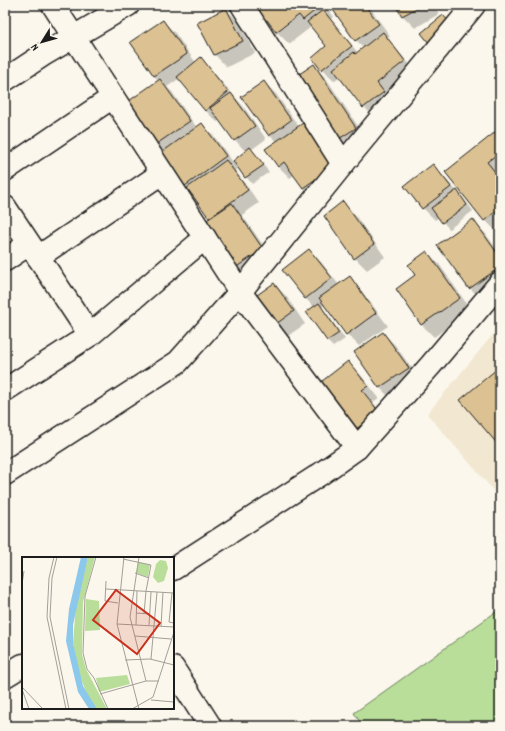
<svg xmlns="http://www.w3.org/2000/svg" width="505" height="731" font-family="Dekko,sans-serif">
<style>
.built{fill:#f2e7d1}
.green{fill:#b9de99;stroke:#6a7d5a}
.shadow{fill:#0003;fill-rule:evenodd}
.building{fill:#dcc292;stroke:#1c1c1c}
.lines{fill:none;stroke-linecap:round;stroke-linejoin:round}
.minor-casing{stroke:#1c1c1c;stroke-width:25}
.minor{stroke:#fbf7ec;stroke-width:22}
.inset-road{fill:none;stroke:#a29f99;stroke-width:1}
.view{fill:#c8321e;fill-opacity:0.15;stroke:#c8321e;stroke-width:2}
.inset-edge{fill:none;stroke:#1c1c1c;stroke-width:2}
</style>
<rect width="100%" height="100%" fill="#fbf7ec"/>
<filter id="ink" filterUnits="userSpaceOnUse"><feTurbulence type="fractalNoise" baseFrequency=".025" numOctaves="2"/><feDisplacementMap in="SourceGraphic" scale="8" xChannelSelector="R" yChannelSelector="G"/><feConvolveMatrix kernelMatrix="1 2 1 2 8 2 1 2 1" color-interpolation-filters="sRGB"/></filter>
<g filter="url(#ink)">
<path class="built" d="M500 326V498L427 414Z"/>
<path class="green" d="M500 609V726H363L354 713Z"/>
<g class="shadow">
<path d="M248 5H325L334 17 331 19 358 53 364 48 356 40 335 5H368L390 36 387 38 417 73 376 119 364 107 340 76 334 81 313 58 328 47 311 27 289 44 278 33 274 36Z"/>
<path d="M397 5H434L439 14 415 28 403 16Z"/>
<path d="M226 9 238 21 255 53 227 67 215 55 199 23Z"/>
<path d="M163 21 175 33 196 63 201 59 212 71 243 106 266 139 251 150 269 172 252 184 239 168 235 170 259 203 242 215 275 262 248 280 236 268 211 219 162 153 164 152 156 144 159 81 154 76ZM180 78 205 110 217 122 220 120 235 140 246 152 233 162 214 136 202 124 197 128 172 92 167 87Z"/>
<path d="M314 66 326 78 367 140 347 154 335 142Z"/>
<path d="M264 82 276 94 299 127 303 124 315 136 345 179 315 200 303 188 294 175 290 178 278 166 277 142 269 135Z"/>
<path d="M500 133V173L499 175 500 176V230L497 232 485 220 447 172Z"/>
<path d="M433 165 463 198 473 211 449 229 439 217 435 220 423 208Z"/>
<path d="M343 203 355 215 385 257 367 270 355 258Z"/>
<path d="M473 221 485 233 500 254V287L482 300 470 288Z"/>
<path d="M309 250 321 262 339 285 349 278 361 290 388 326 359 346 347 334 325 304 322 307 345 339 333 347 327 341 307 312 314 307 306 299Z"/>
<path d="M427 252 439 264 471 310 434 337 422 325 397 289 417 276Z"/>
<path d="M274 284 286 296 305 324 282 340 270 328Z"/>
<path d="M383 333 395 345 420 380 392 400 380 388 355 352Z"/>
<path d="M348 362 360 374 379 398 373 402 390 425 353 432Z"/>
</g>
<g class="building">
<path d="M247 5H284L285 7 287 5H322L303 20 299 15 276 32 267 20 261 24Z"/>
<path d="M334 5H365L379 24 355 41 331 7Z"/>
<path d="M395 5H422L402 16Z"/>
<path d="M450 5H461L453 10Z"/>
<path d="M226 8 243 41 214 55 197 23Z"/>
<path d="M323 10 352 46 321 70 312 58 326 46 307 22Z"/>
<path d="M443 15 452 25 429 43 421 33Z"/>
<path d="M163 20 187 54 154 76 130 42Z"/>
<path d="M383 32 405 61 377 83 384 92 363 108 333 69 354 52 355 54Z"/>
<path d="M201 57 228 92 205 111 177 77Z"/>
<path d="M314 64 356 128 334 142 292 79Z"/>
<path d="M160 79 190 121 155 145 126 103Z"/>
<path d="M264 81 291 120 269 136 241 97Z"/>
<path d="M231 93 255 126 234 141 210 108Z"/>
<path d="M202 123 226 156 185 186 161 153Z"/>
<path d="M303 123 334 166 303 188 284 162 278 167 265 149Z"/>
<path d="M498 130 500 132V152L487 162 500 178V208L484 221 445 172Z"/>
<path d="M250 147 264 165 245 178 233 161Z"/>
<path d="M226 160 248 190 209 218 187 188Z"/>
<path d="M433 164 451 187 422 209 404 186Z"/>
<path d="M457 190 467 205 442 223 431 208Z"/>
<path d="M343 201 374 244 354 259 324 216Z"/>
<path d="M232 203 263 249 235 268 204 222Z"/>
<path d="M473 219 500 257V267L469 289 437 245Z"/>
<path d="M309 249 332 278 305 299 282 270Z"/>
<path d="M427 251 460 298 421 325 396 289 415 275 408 265Z"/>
<path d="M350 276 376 313 346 335 319 298Z"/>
<path d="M274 283 294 311 269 329 250 300Z"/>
<path d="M319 303 339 333 327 341 306 312Z"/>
<path d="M383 332 409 368 379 388 354 352Z"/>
<path d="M348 361 368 386 362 390 379 412 352 432 317 385Z"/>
<path d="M498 368 500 370V447L460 400Z"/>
</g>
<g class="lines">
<defs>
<g id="minor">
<path d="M53 5 240 292 357 448"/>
<path d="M242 5 343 164"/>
<path d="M5 80 43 55 128 5"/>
<path d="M5 170 113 97"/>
<path d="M5 207 90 335"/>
<path d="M38 257 162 173"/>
<path d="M5 260 29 244"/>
<path d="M5 390 90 335 205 238"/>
<path d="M5 474 178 362 240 292 343 164 474 5"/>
<path d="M173 569 319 475 357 448 430 366 500 283"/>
<path d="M173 668 210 726"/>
<path d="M5 676 23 665"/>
</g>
</defs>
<use href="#minor" class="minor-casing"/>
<use href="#minor" class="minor"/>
</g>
</g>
<g transform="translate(22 557)">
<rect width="152" height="152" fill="#fbf7ec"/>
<path d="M66 0H73L61 45 60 97 64 112 85 152H75L66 140 56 114 51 86 54 48ZM138 3 144 4 146 11 142 24 136 26 131 20 134 7ZM116 5 128 8 126 20 114 16ZM64 42 77 44 78 73 63 74ZM105 118 108 127 77 135 74 121Z" fill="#b9de99"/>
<path d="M59 0H66L51 68V86L61 129 75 152H67L56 135 44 84 47 52Z" fill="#8bc8eb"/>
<path class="inset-road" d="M32 0 27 21 25 60 44 152M35 0 30 21 28 60 47 152M74 0 63 39 61 96 65 112 72 121 86 152M102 0 95 67 117 152M117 0 108 60 124 124H137M101 2 129 8 124 34M113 16 127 21M84 24 83 44 96 46M0 27 2 14M84 32 152 36M150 36 147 65 152 66M114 56 128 57M122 57 124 34M95 67 152 70M114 68 115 34M127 68 129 35M139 69 141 35M113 79 149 82M129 102 135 35M103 103 128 102 152 108M0 130 21 152M0 132 7 152M78 137 124 124M129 143 152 145M110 152 131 140 152 75"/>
<path class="view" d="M94 33 138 66 115 97 71 63Z"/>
<rect width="152" height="152" class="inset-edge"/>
</g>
<rect width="505" height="731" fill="none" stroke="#fbf7ec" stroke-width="20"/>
<rect x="10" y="10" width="485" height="711" fill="none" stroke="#1c1c1c" stroke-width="1.5" filter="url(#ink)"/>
<g transform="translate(42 42) rotate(233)" stroke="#fbf7ec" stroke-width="3" paint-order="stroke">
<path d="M0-3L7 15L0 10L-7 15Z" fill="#1c1c1c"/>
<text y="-6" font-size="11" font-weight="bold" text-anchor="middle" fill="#1c1c1c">N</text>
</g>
</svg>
